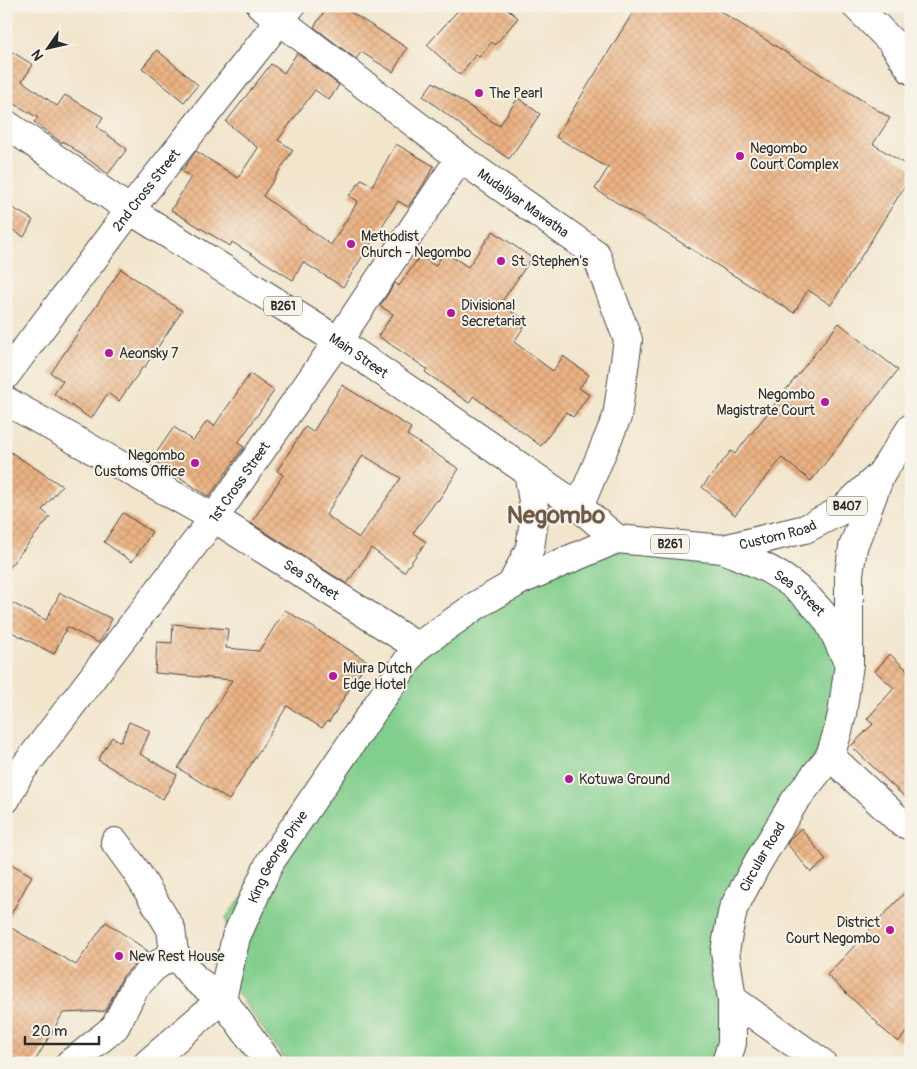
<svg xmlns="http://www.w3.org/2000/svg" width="917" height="1069" font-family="Pangolin,sans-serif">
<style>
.pitch{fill:#82cf8d;stroke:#567d5c}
.building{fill:url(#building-cross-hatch);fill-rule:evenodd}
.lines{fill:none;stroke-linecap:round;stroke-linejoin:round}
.minor-casing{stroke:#494743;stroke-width:30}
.major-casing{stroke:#494743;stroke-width:30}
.minor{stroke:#fff;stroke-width:28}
.major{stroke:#fff;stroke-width:28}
.poi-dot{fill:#b5179e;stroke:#f7f3e8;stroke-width:2}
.labels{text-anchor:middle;stroke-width:4;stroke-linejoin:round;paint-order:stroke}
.shield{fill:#f7f3e8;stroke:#686764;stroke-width:1}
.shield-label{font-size:12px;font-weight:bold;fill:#2b2b2b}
.poi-label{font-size:14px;fill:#2b2b2b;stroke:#f7f3e8;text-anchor:start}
.street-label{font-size:14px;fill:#2b2b2b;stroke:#f7f3e8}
.town-label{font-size:24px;font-weight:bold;fill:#6e5a4a;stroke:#f7f3e8}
</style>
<defs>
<pattern id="building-cross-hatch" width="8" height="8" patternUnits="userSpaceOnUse" patternTransform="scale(1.25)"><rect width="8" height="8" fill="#ebb283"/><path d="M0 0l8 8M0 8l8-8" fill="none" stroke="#ca9971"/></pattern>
</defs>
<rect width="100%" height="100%" fill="#f7f3e8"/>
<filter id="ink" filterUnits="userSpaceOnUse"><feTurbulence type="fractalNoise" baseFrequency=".02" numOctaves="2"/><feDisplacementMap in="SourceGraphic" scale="10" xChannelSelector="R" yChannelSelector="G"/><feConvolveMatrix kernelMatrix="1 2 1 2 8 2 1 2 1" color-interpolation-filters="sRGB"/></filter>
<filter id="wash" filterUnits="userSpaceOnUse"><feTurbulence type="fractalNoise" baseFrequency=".0096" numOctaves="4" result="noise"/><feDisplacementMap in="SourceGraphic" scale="20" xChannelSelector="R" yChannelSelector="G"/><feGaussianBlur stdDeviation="1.12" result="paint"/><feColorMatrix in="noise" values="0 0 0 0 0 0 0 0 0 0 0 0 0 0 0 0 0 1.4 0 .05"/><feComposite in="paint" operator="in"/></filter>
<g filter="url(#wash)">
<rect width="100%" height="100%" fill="#f2e5cc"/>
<path class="pitch" d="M617 539 764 566 849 664 842 714 745 885 726 1063H300L282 1056 234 988 226 917 270 862 417 647Z"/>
<g id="blocks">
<g class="building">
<path d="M328 6H341L407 48 393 72 361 52 356 59 314 27Z"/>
<path d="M462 6H504L518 18 495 45 492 42 479 57 476 54 460 75 427 45Z"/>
<path d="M637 6H712L890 118 873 144 911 168V176L831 305 808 290 794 313 595 189 608 168 556 137Z"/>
<path d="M6 48 33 65 22 81 57 106 65 95 103 117 97 127 127 149 108 174 63 141 62 143 34 122 38 118 10 101 6 107Z"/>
<path d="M157 50 198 85 184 102 142 68Z"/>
<path d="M297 53 339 85 329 100 315 90 278 140 293 150 263 196 331 245 358 201 349 196 362 179 372 186 396 144 434 166 421 188 408 207 398 201 343 287 303 262 293 280 232 242 230 246 171 210 191 177 182 171 196 151 238 178 258 148 226 122 271 64 284 73Z"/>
<path d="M433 82 499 126 518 98 540 114 509 159 462 127V126L423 96Z"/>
<path d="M6 204 33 220 24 237 6 226Z"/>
<path d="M493 231 532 258 500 304 527 322 514 342 553 371 563 356 589 375 579 388 589 395 573 417 566 412 541 446 473 396 469 403 425 372 427 369 378 336 393 314 380 306 395 283 399 286 420 256 435 266 445 252 468 267Z"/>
<path d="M121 269 182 311 144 368 143 367 119 401 108 393 91 419 54 394 63 381 51 373Z"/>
<path d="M839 323 898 370 811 481 782 458 735 515 702 487 731 451 735 454Z"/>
<path d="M250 374 274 391 238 443 244 447 209 497 152 459 174 427 193 441 207 421 214 426Z"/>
<path d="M342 385 411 428 407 435 459 469 438 501 437 500 413 533 426 542 404 572 371 548 347 584 251 523 283 475 277 471 305 427 313 432ZM363 455 401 478 359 538 326 515Z"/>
<path d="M6 449 62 486 42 510 50 517 6 571Z"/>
<path d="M123 513 152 532 132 562 104 542Z"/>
<path d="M60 593 112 619 99 643 67 627 54 654 6 629V600L46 620Z"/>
<path d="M285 610 367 661 329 722 327 721 322 728 287 706 229 800 178 768 232 680 155 673 157 642 172 643 173 624 228 629 226 648 259 651Z"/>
<path d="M890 654 908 671 911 668V803L851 746 873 724 867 719 894 688 875 671Z"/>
<path d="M129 722 150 731 140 754 177 775 163 799 98 760 112 737 121 742Z"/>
<path d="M801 828 826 860 811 872 787 844 790 839Z"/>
<path d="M6 861 32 876 6 923Z"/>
<path d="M911 886V1027L898 1042 877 1024 878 1023 827 975Z"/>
<path d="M106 922 148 951 123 976 105 1011 63 1013 34 1063H24L6 1052V925L76 965Z"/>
</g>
</g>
</g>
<g filter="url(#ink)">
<use href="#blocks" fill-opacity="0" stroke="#494743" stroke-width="1"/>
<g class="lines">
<defs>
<g id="minor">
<path id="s1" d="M261 6 460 158 596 254 628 340 617 417 579 507"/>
<path id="s2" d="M6 375 130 210 291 6"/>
<path id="s3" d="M6 401 214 518 407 640 417 647"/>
<path id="s4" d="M723 549C756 563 783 573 809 599 815 606 822 612 827 620 835 632 840 646 846 658"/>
<path d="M511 586 530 548 535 513 528 472"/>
<path d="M830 756 902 823 911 826"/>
<path id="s5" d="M6 799 19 774 214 518 338 341 460 158"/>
<path d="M115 842 136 871 171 929 174 953 195 979 222 999 269 1063"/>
<path d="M732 999 822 1063"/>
<path d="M70 1063 81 1055 115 1027 135 987 153 968 174 953"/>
<path id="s6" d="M148 1063 222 999 236 937 270 862 417 647 477 605 519 581 617 539"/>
<path id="s7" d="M726 1063 732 1043V999L725 952 728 934 733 909 757 864 794 802 830 756 838 731 842 714 849 664V574L853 547 881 474"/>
</g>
<g id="major">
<path d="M856 6 892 42 911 70"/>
<path id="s8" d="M6 124 130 210 338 341 557 492 579 507 617 539 723 549 805 529 842 510 881 474 911 428"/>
</g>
</defs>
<use href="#minor" class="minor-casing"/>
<use href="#major" class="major-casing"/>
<use href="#minor" class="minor"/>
<use href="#major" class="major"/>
</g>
</g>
<g class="poi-dot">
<circle cx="479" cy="93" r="5"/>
<circle cx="740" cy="156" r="5"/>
<circle cx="351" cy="244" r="5"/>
<circle cx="501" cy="261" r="5"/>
<circle cx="451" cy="313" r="5"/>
<circle cx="109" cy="353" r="5"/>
<circle cx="825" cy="402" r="5"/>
<circle cx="195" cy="463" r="5"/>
<circle cx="333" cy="676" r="5"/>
<circle cx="569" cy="779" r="5"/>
<circle cx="890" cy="930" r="5"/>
<circle cx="119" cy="956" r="5"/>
</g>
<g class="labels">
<g class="shield">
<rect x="264" y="296.5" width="38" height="19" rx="4"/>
<rect x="827" y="496.5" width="40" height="19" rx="4"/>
<rect x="651" y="534.5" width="38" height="19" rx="4"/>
</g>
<g class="shield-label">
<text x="283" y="310">B261</text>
<text x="847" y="510">B407</text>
<text x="670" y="548">B261</text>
</g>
<g class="poi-label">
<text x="489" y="98">The Pearl</text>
<text x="750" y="153">Negombo<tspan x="750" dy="16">Court Complex</tspan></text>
<text x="361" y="241">Methodist<tspan x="361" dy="16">Church - Negombo</tspan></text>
<text x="511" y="266">St. Stephen's</text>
<text x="461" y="310">Divisional<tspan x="461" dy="16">Secretariat</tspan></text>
<text x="119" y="358">Aeonsky 7</text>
<text x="815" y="399" text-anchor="end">Negombo<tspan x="815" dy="16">Magistrate Court</tspan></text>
<text x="185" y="460" text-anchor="end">Negombo<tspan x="185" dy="16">Customs Office</tspan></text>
<text x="343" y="673">Miura Dutch<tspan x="343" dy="16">Edge Hotel</tspan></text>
<text x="579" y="784">Kotuwa Ground</text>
<text x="880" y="927" text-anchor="end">District<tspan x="880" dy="16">Court Negombo</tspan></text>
<text x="129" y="961">New Rest House</text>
</g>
<g class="street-label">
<text dy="5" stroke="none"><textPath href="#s2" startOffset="232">2nd Cross Street</textPath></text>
<text dy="5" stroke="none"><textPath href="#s1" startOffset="328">Mudaliyar Mawatha</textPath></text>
<text dy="5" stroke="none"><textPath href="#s8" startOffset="422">Main Street</textPath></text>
<text dy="5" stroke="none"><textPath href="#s5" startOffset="394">1st Cross Street</textPath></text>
<text dy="5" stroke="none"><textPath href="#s8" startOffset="902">Custom Road</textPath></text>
<text dy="5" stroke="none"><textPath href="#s3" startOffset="354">Sea Street</textPath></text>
<text dy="5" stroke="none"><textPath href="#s4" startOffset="89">Sea Street</textPath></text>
<text dy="5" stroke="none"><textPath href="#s6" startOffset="252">King George Drive</textPath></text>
<text dy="5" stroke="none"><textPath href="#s7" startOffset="216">Circular Road</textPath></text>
</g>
<g class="town-label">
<text x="556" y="523">Negombo</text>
</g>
</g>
<rect width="917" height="1069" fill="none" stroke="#f7f3e8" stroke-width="25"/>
<g transform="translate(48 48) rotate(236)" stroke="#f7f3e8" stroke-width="4" paint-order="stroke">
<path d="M0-4L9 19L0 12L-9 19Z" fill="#2b2b2b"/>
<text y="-8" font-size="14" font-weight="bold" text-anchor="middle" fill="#2b2b2b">N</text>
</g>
<path d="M25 1036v8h74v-8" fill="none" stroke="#2b2b2b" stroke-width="2.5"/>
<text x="32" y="1036" font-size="15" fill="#2b2b2b" stroke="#f7f3e8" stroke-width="4" paint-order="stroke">20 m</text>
</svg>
